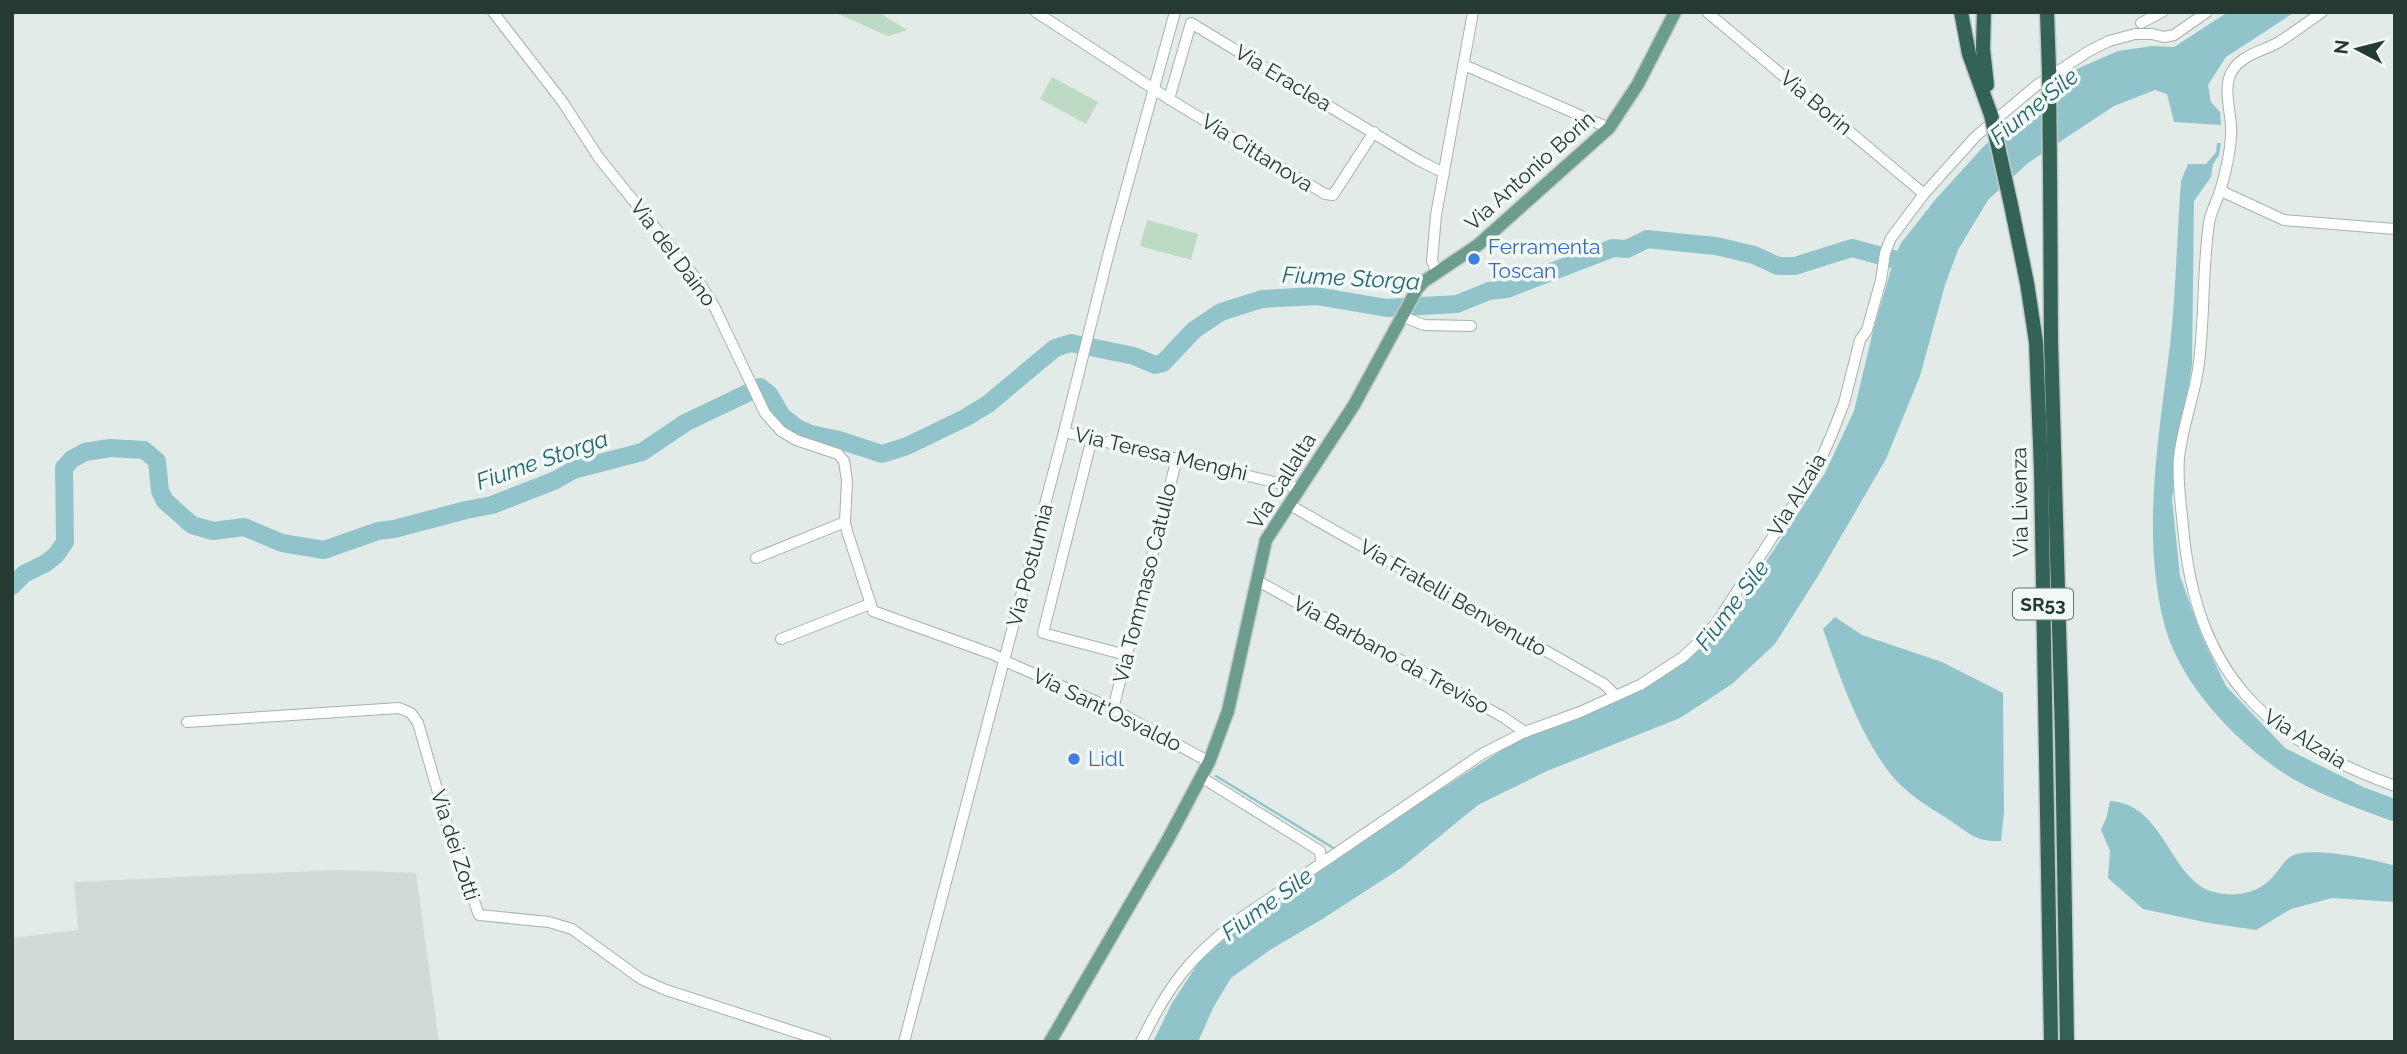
<svg xmlns="http://www.w3.org/2000/svg" width="2407" height="1054" font-family="Raleway,sans-serif">
<style>
.built{fill:#d1dad5}
.green{fill:#bddac4}
.water{fill:#90c4ca}
.lines{fill:none;stroke-linecap:round;stroke-linejoin:round}
.stream{stroke:#90c4ca;stroke-width:2.5}
.river{stroke:#90c4ca;stroke-width:18}
.minor-casing{stroke:#a5b2ad;stroke-width:12}
.major-casing{stroke:#c2c8c6;stroke-width:15}
.highway-casing{stroke:#c2c8c6;stroke-width:17}
.minor{stroke:#fff;stroke-width:10}
.major{stroke:#6b9c8d;stroke-width:12}
.highway{stroke:#336357;stroke-width:14}
.highway-bridge-casing{stroke:#c2c8c6;stroke-width:17;stroke-linecap:butt}
.highway-bridge{stroke:#336357;stroke-width:14}
.shop-dot{fill:#3f7fe0;stroke:#f2f8f5;stroke-width:2.5}
.labels{text-anchor:middle;stroke-width:7;stroke-linejoin:round;paint-order:stroke}
.shield{fill:#f2f8f5;stroke:#62736d;stroke-width:2}
.shield-label{font-size:19px;font-weight:bold;fill:#243a33}
.street-label{font-size:21px;fill:#243a33;stroke:#f2f8f5}
.shop-label{font-size:21px;fill:#366cbe;stroke:#f2f8f5;text-anchor:start}
.water-label{font-size:23px;font-style:italic;fill:#246770;stroke:#f2f8f5}
</style>
<rect width="100%" height="100%" fill="#e2ebe7"/>
<path class="built" d="M334 870 416 873 439 1042H12V938L78 930 74 882Z"/>
<g class="green">
<path d="M834 12H878L907 30 888 36Z"/>
<path d="M1052 77 1098 102 1086 124 1040 99Z"/>
<path d="M1147 220 1198 234 1191 260 1140 246Z"/>
</g>
<g class="water">
<path d="M2228 12H2295L2226 57 2208 85 2211 102 2220 112 2221 125 2174 122 2167 94 2155 90 2114 106 2028 163 1988 200 1958 250 1945 285 1920 376 1886 459 1818 576 1775 644 1732 684 1680 718 1547 771 1478 805 1401 868 1324 918 1270 950 1231 978 1213 1008 1198 1042H1153L1172 1003 1199 962 1242 923 1342 853 1511 744 1601 707 1616 696 1673 670 1723 626 1825 473 1854 411 1873 331 1895 256 1901 243 1935 200 1984 146 2072 71 2118 51 2152 46 2174 47Z"/>
<path d="M2217 143H2221L2219 155 2213 164 2211 177 2194 201 2192 365 2172 499 2180 576 2202 637 2226 686 2285 748 2363 787 2395 799V822C2362 810 2328 798 2297 781 2242 750 2180 686 2164 623 2141 532 2159 436 2170 345 2176 291 2177 235 2181 181L2188 164H2206L2216 152Z"/>
<path d="M1835 617 1862 635 1942 662 2003 693 2004 812 2001 841C1975 842 1969 833 1948 819 1927 806 1904 792 1889 772 1858 731 1840 677 1823 629Z"/>
<path d="M2110 801C2164 803 2171 882 2214 892 2238 898 2261 893 2276 873 2280 868 2285 860 2290 857 2309 845 2373 859 2395 866V902L2332 898 2291 909 2256 930 2209 923 2143 909 2108 878 2110 851 2101 830 2107 816Z"/>
</g>
<g class="lines">
<path class="stream" d="M1216 776 1335 849"/>
<path class="river" d="M12 586 24 574 46 563 56 555 65 542 64 468 72 459 85 452 110 448 144 450 157 461 160 491 165 501 192 525 213 531 244 527 282 543 324 550 378 531 394 529 466 510 492 505 556 480 573 470 642 452 685 423 760 387 769 394 782 416 797 428 811 434 839 440 882 454 907 446 965 418 988 404 1055 348 1071 343 1134 356 1155 365 1163 363 1194 330 1221 312 1262 299 1316 296 1387 308 1457 304 1489 291 1507 289 1613 248 1627 249 1647 239 1695 244 1716 246 1754 255 1778 266H1795L1852 248 1915 265"/>
<defs>
<g id="minor">
<path d="M493 12 562 101 599 158 699 282 714 306 765 413 781 431 796 440 838 454 844 461 847 481 845 522 847 531 873 611 995 655 1005 661 1113 709 1209 762"/>
<path d="M1036 12 1169 99 1325 194 1333 195 1374 132"/>
<path d="M1707 12 1924 194"/>
<path d="M2322 12C2308 22 2293 33 2279 42 2262 52 2241 54 2231 73 2222 91 2233 117 2231 136 2230 153 2226 171 2221 188 2218 200 2211 210 2209 223 2202 271 2205 322 2198 370 2193 400 2182 429 2179 458 2177 481 2181 504 2183 527 2196 672 2262 738 2395 786"/>
<path d="M2141 23 2162 12"/>
<path d="M1464 65 1609 128"/>
<path d="M1169 99 1191 23 1418 160 1444 173"/>
<path d="M2221 191 2284 220 2395 229"/>
<path d="M1437 273 1432 261 1436 215 1473 12"/>
<path d="M1401 316 1424 325 1471 326"/>
<path d="M1064 432 1299 488"/>
<path d="M1092 438 1043 633 1126 655"/>
<path d="M1288 504 1604 684 1616 696"/>
<path d="M756 558 845 522"/>
<path d="M1256 580 1503 717 1525 732"/>
<path d="M781 639 870 604"/>
<path d="M1113 709 1177 458"/>
<path d="M187 722 399 708 411 713 418 723 449 831 479 915 549 922 572 929 641 979 666 990 826 1042"/>
<path d="M1201 777 1320 851 1321 861"/>
<path d="M904 1042 1064 432 1111 244 1175 12"/>
<path d="M1141 1042C1169 984 1190 957 1241 918L1482 754 1525 732 1580 712 1640 685 1683 657 1701 640 1717 622 1804 489 1816 470 1832 434 1844 403 1860 340 1867 330 1881 280 1885 253 1891 238 1924 194 1976 136 2037 85 2089 51 2109 41 2135 34H2152L2164 37 2174 35 2207 12"/>
</g>
<path id="major" d="M1050 1042 1167 841 1209 762 1228 711 1266 540 1354 405 1417 289 1423 282 1478 245 1609 128 1638 84 1675 12"/>
<g id="highway">
<path d="M1961 12 1969 54 1991 115"/>
<path d="M1984 12 1983 49 1987 85"/>
<path d="M2047 12 2049 70"/>
<path d="M2050 172 2051 341 2062 733 2067 1042"/>
<path d="M2011 205 2027 283 2036 342 2041 469 2051 1042"/>
</g>
</defs>
<use href="#minor" class="minor-casing"/>
<use href="#major" class="major-casing"/>
<use href="#highway" class="highway-casing"/>
<use href="#minor" class="minor"/>
<use href="#major" class="major"/>
<use href="#highway" class="highway"/>
<defs>
<g id="highway-bridge">
<path d="M2049 70 2050 172"/>
<path d="M1991 115 2011 205"/>
</g>
</defs>
<use href="#highway-bridge" class="highway-bridge-casing"/>
<use href="#highway-bridge" class="highway-bridge"/>
</g>
<g class="shop-dot">
<circle cx="1474" cy="259" r="7"/>
<circle cx="1074" cy="759" r="7"/>
</g>
<g class="labels">
<rect class="shield" x="2013" y="588.5" width="60" height="31" rx="5"/>
<g class="shield-label">
<text x="2043" y="611">SR53</text>
</g>
<g class="street-label">
<text transform="translate(1283 78) rotate(31)" y="7">Via Eraclea</text>
<text transform="translate(1816 103) rotate(40)" y="7">Via Borin</text>
<text transform="translate(1257 153) rotate(32)" y="7">Via Cittanova</text>
<text transform="translate(1530 171) rotate(-42)" y="7">Via Antonio Borin</text>
<text transform="translate(673 253) rotate(53)" y="7">Via del Daino</text>
<text transform="translate(1161 454) rotate(13)" y="7">Via Teresa Menghi</text>
<text transform="translate(1282 481) rotate(-58)" y="7">Via Callalta</text>
<text transform="translate(1797 495) rotate(-59)" y="7">Via Alzaia</text>
<text transform="translate(2020 502) rotate(-91)" y="7">Via Livenza</text>
<text transform="translate(1030 565) rotate(-75)" y="7">Via Postumia</text>
<text transform="translate(1145 583) rotate(-76)" y="7">Via Tommaso Catullo</text>
<text transform="translate(1453 598) rotate(30)" y="7">Via Fratelli Benvenuto</text>
<text transform="translate(1391 655) rotate(29)" y="7">Via Barbano da Treviso</text>
<text transform="translate(1107 710) rotate(26)" y="7">Via Sant'Osvaldo</text>
<text transform="translate(2305 739) rotate(32)" y="7">Via Alzaia</text>
<text transform="translate(455 845) rotate(72)" y="7">Via dei Zotti</text>
</g>
<g class="shop-label">
<text x="1488" y="254">Ferramenta<tspan x="1488" dy="24">Toscan</tspan></text>
<text x="1088" y="766">Lidl</text>
</g>
<g class="water-label">
<text transform="translate(2034 106) rotate(-39)" y="8">Fiume Sile</text>
<text transform="translate(1351 278) rotate(3)" y="8">Fiume Storga</text>
<text transform="translate(542 460) rotate(-19)" y="8">Fiume Storga</text>
<text transform="translate(1732 605) rotate(-53)" y="8">Fiume Sile</text>
<text transform="translate(1267 904) rotate(-36)" y="8">Fiume Sile</text>
</g>
</g>
<rect width="2407" height="1054" fill="none" stroke="#243a33" stroke-width="28"/>
<g transform="translate(2358 49) rotate(277)" stroke="#f2f8f5" stroke-width="5" paint-order="stroke">
<path d="M0-5L12 26L0 18L-12 26Z" fill="#243a33"/>
<text y="-10" font-size="19" font-weight="bold" text-anchor="middle" fill="#243a33">N</text>
</g>
</svg>
